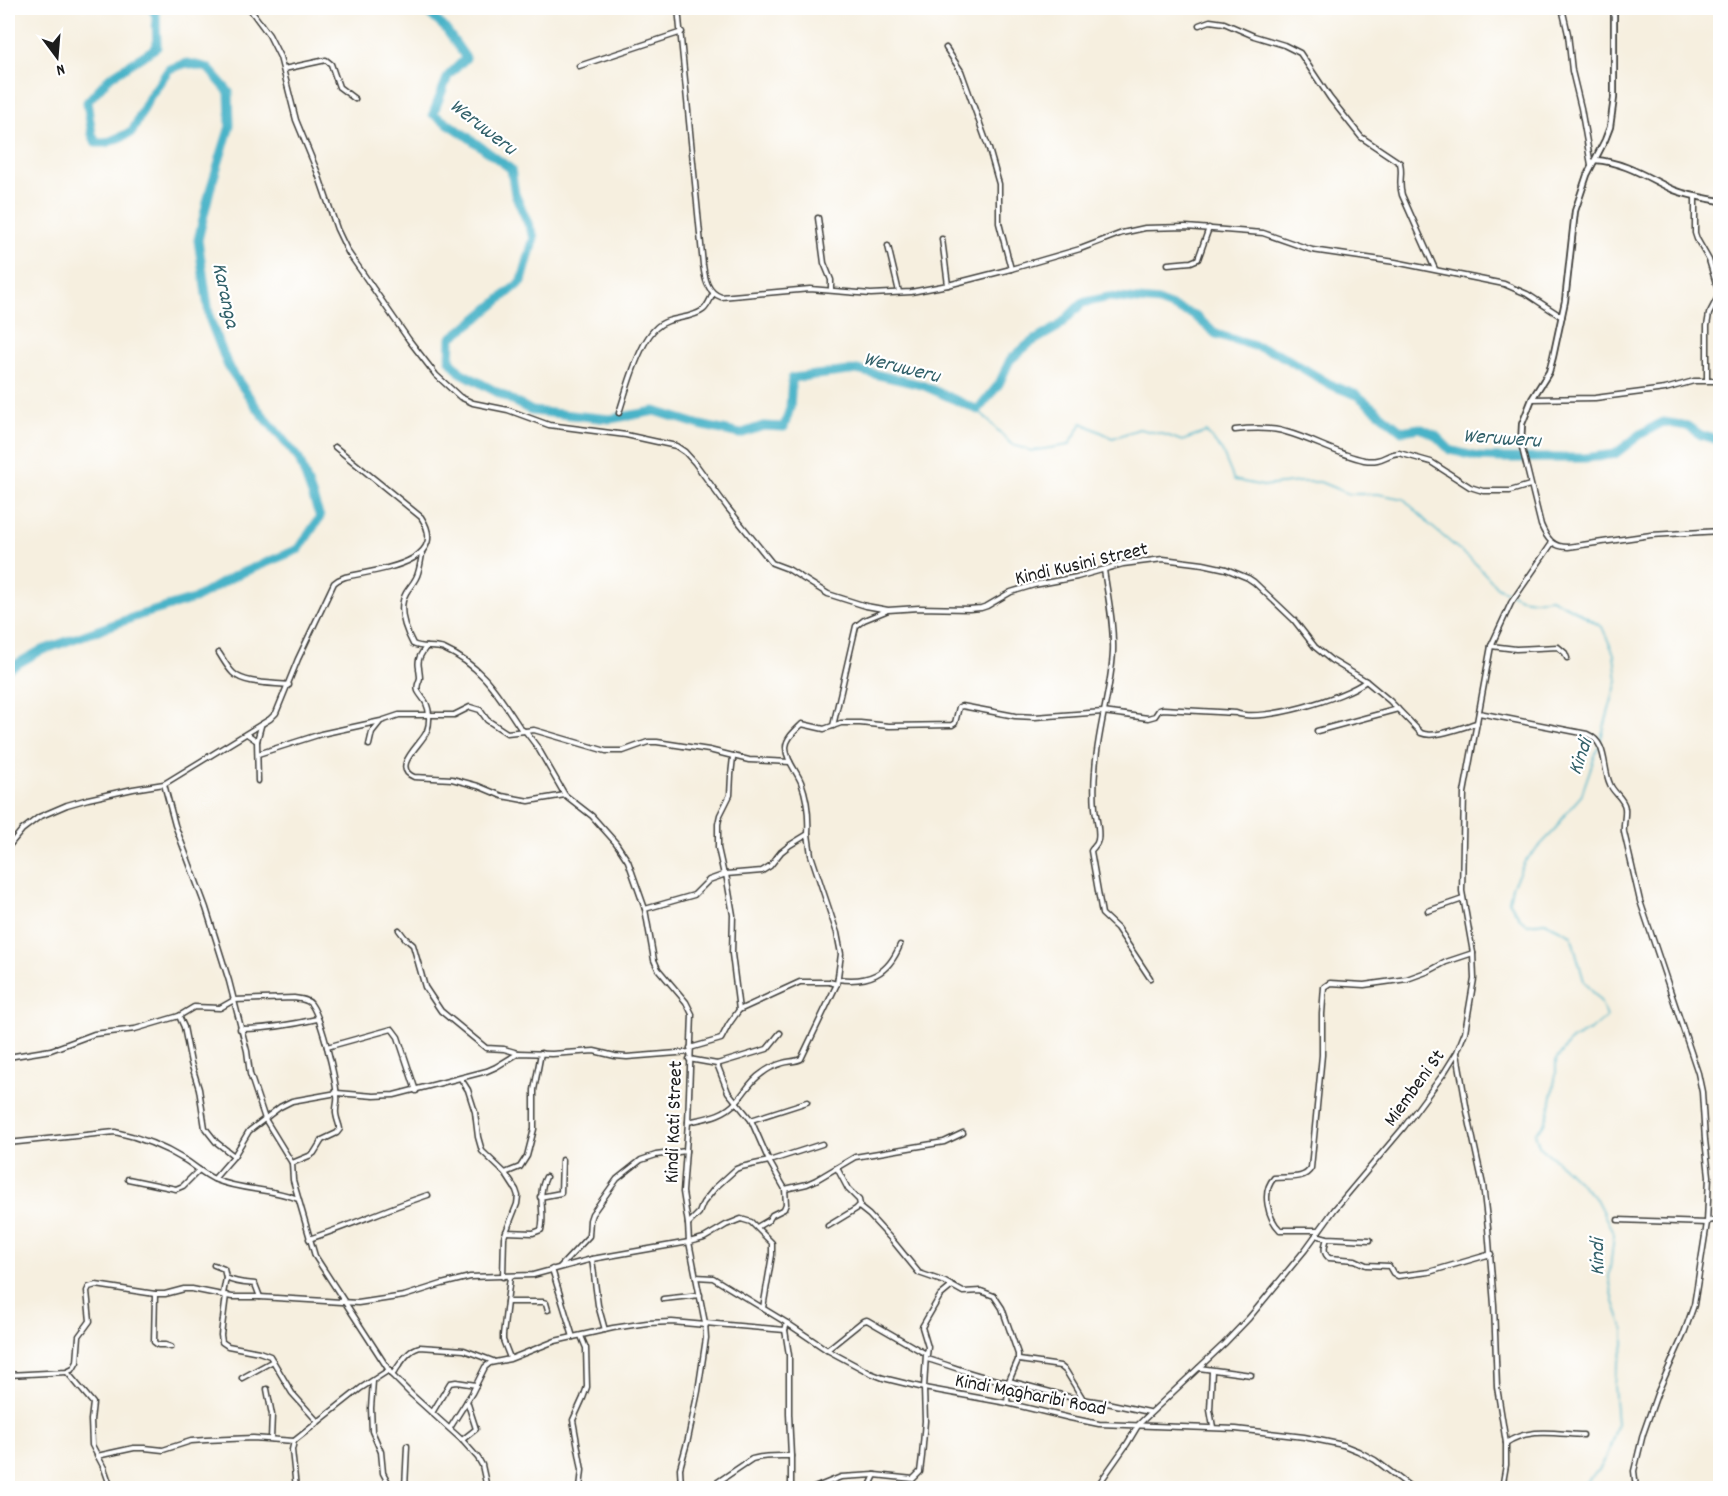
<svg xmlns="http://www.w3.org/2000/svg" width="1728" height="1496" font-family="Dekko,sans-serif">
<style>
.lines{fill:none;stroke-linecap:round;stroke-linejoin:round}
.stream{stroke:#4ab3c8;stroke-width:1.5}
.river{stroke:#4ab3c8;stroke-width:9}
.minor-casing{stroke:#3d3c39;stroke-width:7}
.tertiary-casing{stroke:#3d3c39;stroke-width:8}
.minor{stroke:#fff;stroke-width:4}
.tertiary{stroke:#fff;stroke-width:4.5}
.labels{text-anchor:middle;stroke-width:4.5;stroke-linejoin:round;paint-order:stroke}
.street-label{font-size:20px;fill:#1c1c1c;stroke:#fff}
.water-label{font-size:21px;font-style:italic;fill:#316069;stroke:#fff}
</style>
<rect width="100%" height="100%" fill="#fff"/>
<filter id="ink" filterUnits="userSpaceOnUse"><feTurbulence type="fractalNoise" baseFrequency=".0167" numOctaves="2"/><feDisplacementMap in="SourceGraphic" scale="12" xChannelSelector="R" yChannelSelector="G"/><feConvolveMatrix kernelMatrix="1 2 1 2 8 2 1 2 1" color-interpolation-filters="sRGB"/></filter>
<filter id="wash" filterUnits="userSpaceOnUse"><feTurbulence type="fractalNoise" baseFrequency=".008" numOctaves="4" result="noise"/><feDisplacementMap in="SourceGraphic" scale="24" xChannelSelector="R" yChannelSelector="G"/><feGaussianBlur stdDeviation="1.35" result="paint"/><feColorMatrix in="noise" values="0 0 0 0 0 0 0 0 0 0 0 0 0 0 0 0 0 1.4 0 .05"/><feComposite in="paint" operator="in"/></filter>
<g filter="url(#wash)">
<rect width="100%" height="100%" fill="#f6efdf"/>
<g class="lines">
<g class="stream">
<path d="M978 410 1011 444 1031 451 1069 445 1082 423 1113 438 1139 429 1166 435 1182 441 1206 432 1222 451 1234 480 1263 486 1299 482H1320L1349 494H1378L1404 499 1431 526 1476 564 1497 587 1520 598 1534 600 1551 598 1578 612 1602 627 1614 654 1617 681 1600 742"/>
<path d="M1579 1488 1599 1470 1606 1459 1617 1425 1614 1384 1615 1375 1624 1345V1330L1614 1302 1609 1278 1614 1234 1596 1199 1558 1162 1539 1146 1535 1133 1545 1123 1549 1112 1556 1074V1060L1571 1040 1592 1029 1606 1017 1601 1002 1584 981 1571 935 1545 922 1527 924 1519 917 1509 901 1512 887 1525 861 1554 831 1566 813 1581 796 1598 747"/>
</g>
<g class="river">
<path d="M423 8 445 28 466 58 448 76 433 114 461 132 511 169 515 194 534 237 522 281 479 317 451 338 450 360 460 372 532 411 610 419 655 411 700 425 740 434 763 426 784 427 790 408 792 378 857 370 922 385 978 410 999 384 1010 360 1030 343 1058 327 1082 303 1109 297 1159 302 1194 315 1216 334 1277 353 1333 386 1357 395 1402 431 1420 428 1435 435 1450 450 1478 457 1501 458H1585L1615 454 1641 434 1663 422 1687 426 1701 435 1714 439H1720"/>
<path d="M8 669 40 651 140 615 194 599 234 576 299 549 320 517 299 459 257 408 228 366 210 320 198 240 210 190 230 126 229 92 208 68 187 63 169 69 149 98 132 132 106 143H96L92 134 87 102 110 77 157 47 156 16 152 8"/>
</g>
</g>
</g>
<g filter="url(#ink)">
<g class="lines">
<defs>
<g id="minor">
<path d="M249 8 269 35 280 57 296 120 317 171 337 229 348 252 409 340 436 375 460 397 473 403 508 410 549 425 626 435 676 446 685 452 695 463 727 507 772 563 788 569 828 594 866 606 888 610 919 608 969 609 981 608 987 606 1011 592 1034 585 1077 577 1123 564 1163 559 1203 564 1226 569 1248 578 1254 582 1294 620 1315 647 1331 660 1366 681 1390 701 1421 733C1434 739 1462 727 1477 723"/>
<path d="M678 8 703 265C705 279 707 292 721 297L810 289 871 294 911 292 948 285 1011 269 1080 249 1122 233 1145 228 1186 227 1263 233 1312 250 1395 262 1504 284 1527 294 1562 317"/>
<path d="M1562 8 1568 34 1572 71 1581 108 1591 165"/>
<path d="M1199 25 1210 21 1224 23 1254 36 1284 45 1300 53 1330 98 1361 137 1400 163C1403 174 1398 182 1402 195L1435 269"/>
<path d="M946 48 961 71 989 149 999 184V223L1011 269"/>
<path d="M579 66 682 32"/>
<path d="M284 69 326 60 331 64 339 87 355 99"/>
<path d="M1695 196V233L1697 239 1709 260 1718 290V297L1709 314 1707 326V380"/>
<path d="M818 218 824 263 831 280V290"/>
<path d="M942 239 948 285"/>
<path d="M888 246 899 292"/>
<path d="M1168 264 1191 262 1198 259 1209 228"/>
<path d="M1532 399 1595 398 1665 389 1694 381H1720"/>
<path d="M619 413C626 391 639 343 656 328 668 316 690 320 703 310 708 306 710 299 713 294"/>
<path d="M1235 430C1252 428 1269 427 1286 432 1312 439 1337 454 1364 460 1383 463 1385 454 1399 453L1431 462 1470 487 1483 491H1510L1530 485"/>
<path d="M1521 444 1541 525C1547 539 1553 547 1568 547L1651 535 1720 531"/>
<path d="M422 554C421 560 420 567 418 573 416 581 410 586 406 593 397 609 405 629 413 644 422 649 434 645 444 649 484 667 498 695 521 729L526 732 538 748 565 795 592 816 616 843 628 861 645 909 654 960 658 969 686 1002 692 1014 688 1122 683 1192 688 1224 689 1242 705 1323 706 1338 698 1391 688 1439 680 1468 681 1488"/>
<path d="M1104 570C1108 597 1114 625 1113 652 1111 692 1097 731 1095 771 1094 783 1094 796 1095 808 1096 818 1100 830 1098 840 1097 846 1093 847 1091 851L1102 914 1117 928 1150 978"/>
<path d="M1491 646 1516 649 1558 647 1565 653 1567 658"/>
<path d="M426 647C421 654 417 659 419 668 419 671 420 674 420 678 419 683 416 685 418 691 420 695 424 699 426 703 430 711 430 723 427 731 423 743 390 767 414 777L452 779 478 786 502 796 529 801 565 795"/>
<path d="M219 653C223 659 227 667 233 673 244 684 273 683 289 685"/>
<path d="M1479 713 1587 734C1608 743 1602 767 1610 784 1613 793 1624 798 1625 808 1626 816 1623 824 1624 832L1640 901 1698 1073 1702 1092 1705 1140 1709 1176 1707 1223 1694 1305 1683 1336 1657 1394 1643 1434 1634 1471 1636 1488"/>
<path d="M833 726 856 626 864 620 886 611"/>
<path d="M1317 731 1398 709"/>
<path d="M247 734 257 741"/>
<path d="M369 745 372 732 380 722"/>
<path d="M258 754 321 734 381 721 399 715H454L470 707 480 710 487 720 507 733 534 730 606 751H623L648 742H657L709 750 749 760 790 762"/>
<path d="M258 781 257 741 261 726"/>
<path d="M164 784 175 825 206 908 229 981 247 1051 250 1074 265 1119 292 1163 293 1180 315 1256 392 1375 412 1395 462 1440 478 1458 482 1465 487 1488"/>
<path d="M8 847 22 830 39 817 67 805 88 799 133 789 164 784 270 719 276 713 298 659 334 583 338 580 345 577C374 570 452 564 421 517L335 447"/>
<path d="M724 875 718 848V824L720 815 730 795 731 775 733 757"/>
<path d="M645 909 694 895 709 880 726 874 762 871 770 866 781 852 790 845 808 834C809 817 807 798 801 782 796 770 786 760 786 747 786 738 797 729 802 724L824 729 841 723H860L889 726 952 725 955 723 959 707 962 706 1015 716 1035 717 1103 712 1148 718 1155 716 1159 710 1163 709 1236 713C1261 723 1345 698 1366 681"/>
<path d="M1428 911 1463 899"/>
<path d="M399 930 405 938 413 945 425 987 441 1011 486 1048 504 1049 518 1053"/>
<path d="M838 979C868 983 888 975 900 945"/>
<path d="M739 1010 800 982H829L837 984"/>
<path d="M179 1016 194 1007 220 1008 234 1000 294 998C300 999 307 999 311 1004 322 1019 335 1077 337 1096 338 1101 336 1105 336 1110 335 1116 339 1123 340 1129L337 1133 322 1140 314 1153 309 1156 292 1163"/>
<path d="M240 1029C267 1029 291 1025 317 1019"/>
<path d="M327 1047 392 1029 398 1037 416 1091"/>
<path d="M690 1048 721 1039 729 1024 739 1010 732 954 733 915 726 874"/>
<path d="M1457 1053 1467 1111 1483 1185 1488 1228 1494 1305 1497 1387 1506 1443V1465L1502 1488"/>
<path d="M8 1057 51 1050 94 1034 135 1029 179 1016 184 1027 191 1063 199 1089 205 1128 216 1142 234 1156"/>
<path d="M689 1059 717 1064 728 1092 751 1120 769 1161 785 1189 786 1204 784 1209 772 1215 769 1220 757 1227"/>
<path d="M717 1064 767 1049 780 1033"/>
<path d="M461 1079 468 1090 475 1112 478 1137 482 1151 505 1173 516 1190 518 1196 517 1204 504 1237 503 1277"/>
<path d="M751 1120 807 1102"/>
<path d="M688 1122C705 1118 724 1116 736 1102 745 1093 750 1081 761 1074 767 1069 776 1065 783 1063 789 1061 795 1062 801 1059L837 984 841 954 837 933 811 855 808 834"/>
<path d="M8 1143 115 1132C139 1137 164 1147 185 1160 195 1166 204 1175 216 1180 243 1191 272 1188 298 1199"/>
<path d="M505 1173 520 1167 527 1156 534 1129V1090L541 1053"/>
<path d="M128 1179 176 1189 183 1186 199 1170"/>
<path d="M214 1179 234 1156 249 1131 280 1107 292 1101 337 1093 374 1096 394 1095 487 1071 496 1067 519 1053 552 1054 594 1051 615 1056 627 1057 690 1052"/>
<path d="M785 1189 807 1184 816 1180 855 1157 944 1142 963 1133"/>
<path d="M540 1197 561 1193 562 1160"/>
<path d="M859 1207 869 1215 893 1241 919 1273 945 1282 963 1292 981 1291 994 1296 1002 1308 1018 1354V1360L1009 1381 1007 1403"/>
<path d="M1618 1220 1707 1223"/>
<path d="M1708 1221 1720 1219"/>
<path d="M688 1224 699 1213 703 1203 715 1188 736 1169 741 1167 769 1161 822 1144"/>
<path d="M828 1226 856 1209 860 1205 859 1200 848 1189 837 1168"/>
<path d="M1319 1230H1280C1268 1218 1261 1192 1274 1178 1286 1176 1304 1181 1311 1168L1322 1055V1014L1324 987 1330 983 1364 985 1407 979 1429 971 1446 962 1473 953"/>
<path d="M506 1232 533 1233 541 1230C546 1212 536 1196 546 1177"/>
<path d="M1316 1235 1327 1238 1370 1240"/>
<path d="M1327 1238C1325 1245 1322 1252 1329 1258L1355 1260 1366 1265 1389 1266 1393 1273 1398 1276 1429 1272 1491 1254"/>
<path d="M309 1239C350 1226 388 1208 428 1195"/>
<path d="M592 1259 598 1305 605 1330"/>
<path d="M214 1265 224 1269 226 1278C236 1283 245 1283 255 1284L260 1297"/>
<path d="M560 1267 589 1236 590 1220 592 1214 617 1179 641 1160 656 1155 686 1151"/>
<path d="M552 1269 573 1337"/>
<path d="M510 1277 503 1335V1340L510 1358"/>
<path d="M696 1277 713 1278 787 1323 827 1350 870 1373 883 1378 924 1388 1007 1403 1070 1418 1099 1424 1236 1429 1304 1437 1343 1445 1358 1451 1375 1460 1412 1488"/>
<path d="M155 1294 154 1342 158 1345H165L171 1347"/>
<path d="M223 1294 226 1278"/>
<path d="M226 1295 221 1335 222 1342 228 1346 259 1352 270 1356 292 1393 318 1422"/>
<path d="M663 1299 700 1295"/>
<path d="M507 1302H543L546 1303 548 1310"/>
<path d="M705 1323 785 1330"/>
<path d="M787 1323 785 1330 789 1355V1414L791 1456V1488"/>
<path d="M927 1355 928 1347 922 1327 940 1296 952 1286"/>
<path d="M927 1359C956 1367 979 1378 1009 1382"/>
<path d="M1019 1360 1060 1366 1066 1371 1083 1399"/>
<path d="M1199 1368 1251 1375"/>
<path d="M1212 1371 1210 1410 1213 1427"/>
<path d="M67 1372 93 1403 91 1420 92 1445 104 1468 111 1488"/>
<path d="M8 1375 67 1372 73 1369 77 1362 79 1336 90 1321 87 1291 89 1287 96 1285 155 1294H165L184 1289H192L232 1297H260L358 1303 404 1296 442 1284 470 1277 533 1275 592 1259 689 1242 704 1238 726 1225 741 1219 751 1222 772 1243V1255L763 1308"/>
<path d="M392 1375C400 1365 407 1350 420 1347L464 1350 493 1361"/>
<path d="M242 1378 273 1361"/>
<path d="M373 1381 371 1408 372 1431 381 1452 383 1473 391 1488"/>
<path d="M1009 1381 1069 1397 1107 1403 1149 1412"/>
<path d="M267 1389 272 1415 271 1439"/>
<path d="M432 1413 450 1383 456 1382 476 1385"/>
<path d="M450 1428 472 1393 485 1367 490 1363 510 1359 555 1341 613 1328 647 1323 672 1322 706 1325"/>
<path d="M462 1440 476 1429 467 1401"/>
<path d="M1506 1443C1529 1427 1557 1434 1583 1435"/>
<path d="M97 1456 134 1448H145L163 1450 191 1441 206 1440 253 1438 294 1441"/>
<path d="M296 1488 292 1450 294 1441 361 1388 389 1370"/>
<path d="M405 1488 407 1446"/>
<path d="M580 1488 582 1470 573 1420 583 1398 587 1387 586 1348 581 1336"/>
<path d="M709 1488 752 1459C764 1455 778 1456 791 1456"/>
<path d="M814 1488 841 1477 875 1475 913 1479 920 1472 922 1456 925 1421 924 1388 926 1354 867 1320 863 1321 827 1350"/>
<path d="M869 1488 875 1475"/>
<path d="M1096 1488 1127 1444 1139 1424 1224 1344 1249 1318 1305 1250 1334 1210 1404 1127 1444 1073 1457 1052 1465 1032 1474 979 1473 953 1462 891 1464 793 1491 646 1511 603 1552 543"/>
</g>
<g id="tertiary">
<path d="M1595 160C1625 162 1648 178 1674 190 1689 196 1705 198 1720 201"/>
<path d="M1521 444 1522 424 1532 399 1549 372 1553 357 1565 301 1575 211 1587 175 1605 140 1610 127 1614 98V8"/>
</g>
</defs>
<use href="#minor" class="minor-casing"/>
<use href="#tertiary" class="tertiary-casing"/>
<use href="#minor" class="minor"/>
<use href="#tertiary" class="tertiary"/>
</g>
</g>
<g class="labels">
<g class="street-label">
<text transform="translate(1081 562) rotate(-13)" y="7">Kindi Kusini Street</text>
<text transform="translate(1413 1087) rotate(-54)" y="7">Miembeni St</text>
<text transform="translate(672 1122) rotate(-88)" y="7">Kindi Kati Street</text>
<text transform="translate(1031 1393) rotate(11)" y="7">Kindi Magharibi Road</text>
</g>
<g class="water-label">
<text transform="translate(484 126) rotate(38)" y="7">Weruweru</text>
<text transform="translate(227 295) rotate(78)" y="7">Karanga</text>
<text transform="translate(902 366) rotate(14)" y="7">Weruweru</text>
<text transform="translate(1502 437) rotate(4)" y="7">Weruweru</text>
<text transform="translate(1579 756) rotate(-71)" y="7">Kindi</text>
<text transform="translate(1596 1257) rotate(-90)" y="7">Kindi</text>
</g>
</g>
<rect width="1728" height="1496" fill="none" stroke="#fff" stroke-width="30"/>
<g transform="translate(57 57) rotate(164)" stroke="#ffffff" stroke-width="4.5" paint-order="stroke">
<path d="M0-4.5L10 22L0 15L-10 22Z" fill="#1c1c1c"/>
<text y="-9" font-size="16" font-weight="bold" text-anchor="middle" fill="#1c1c1c">N</text>
</g>
</svg>
